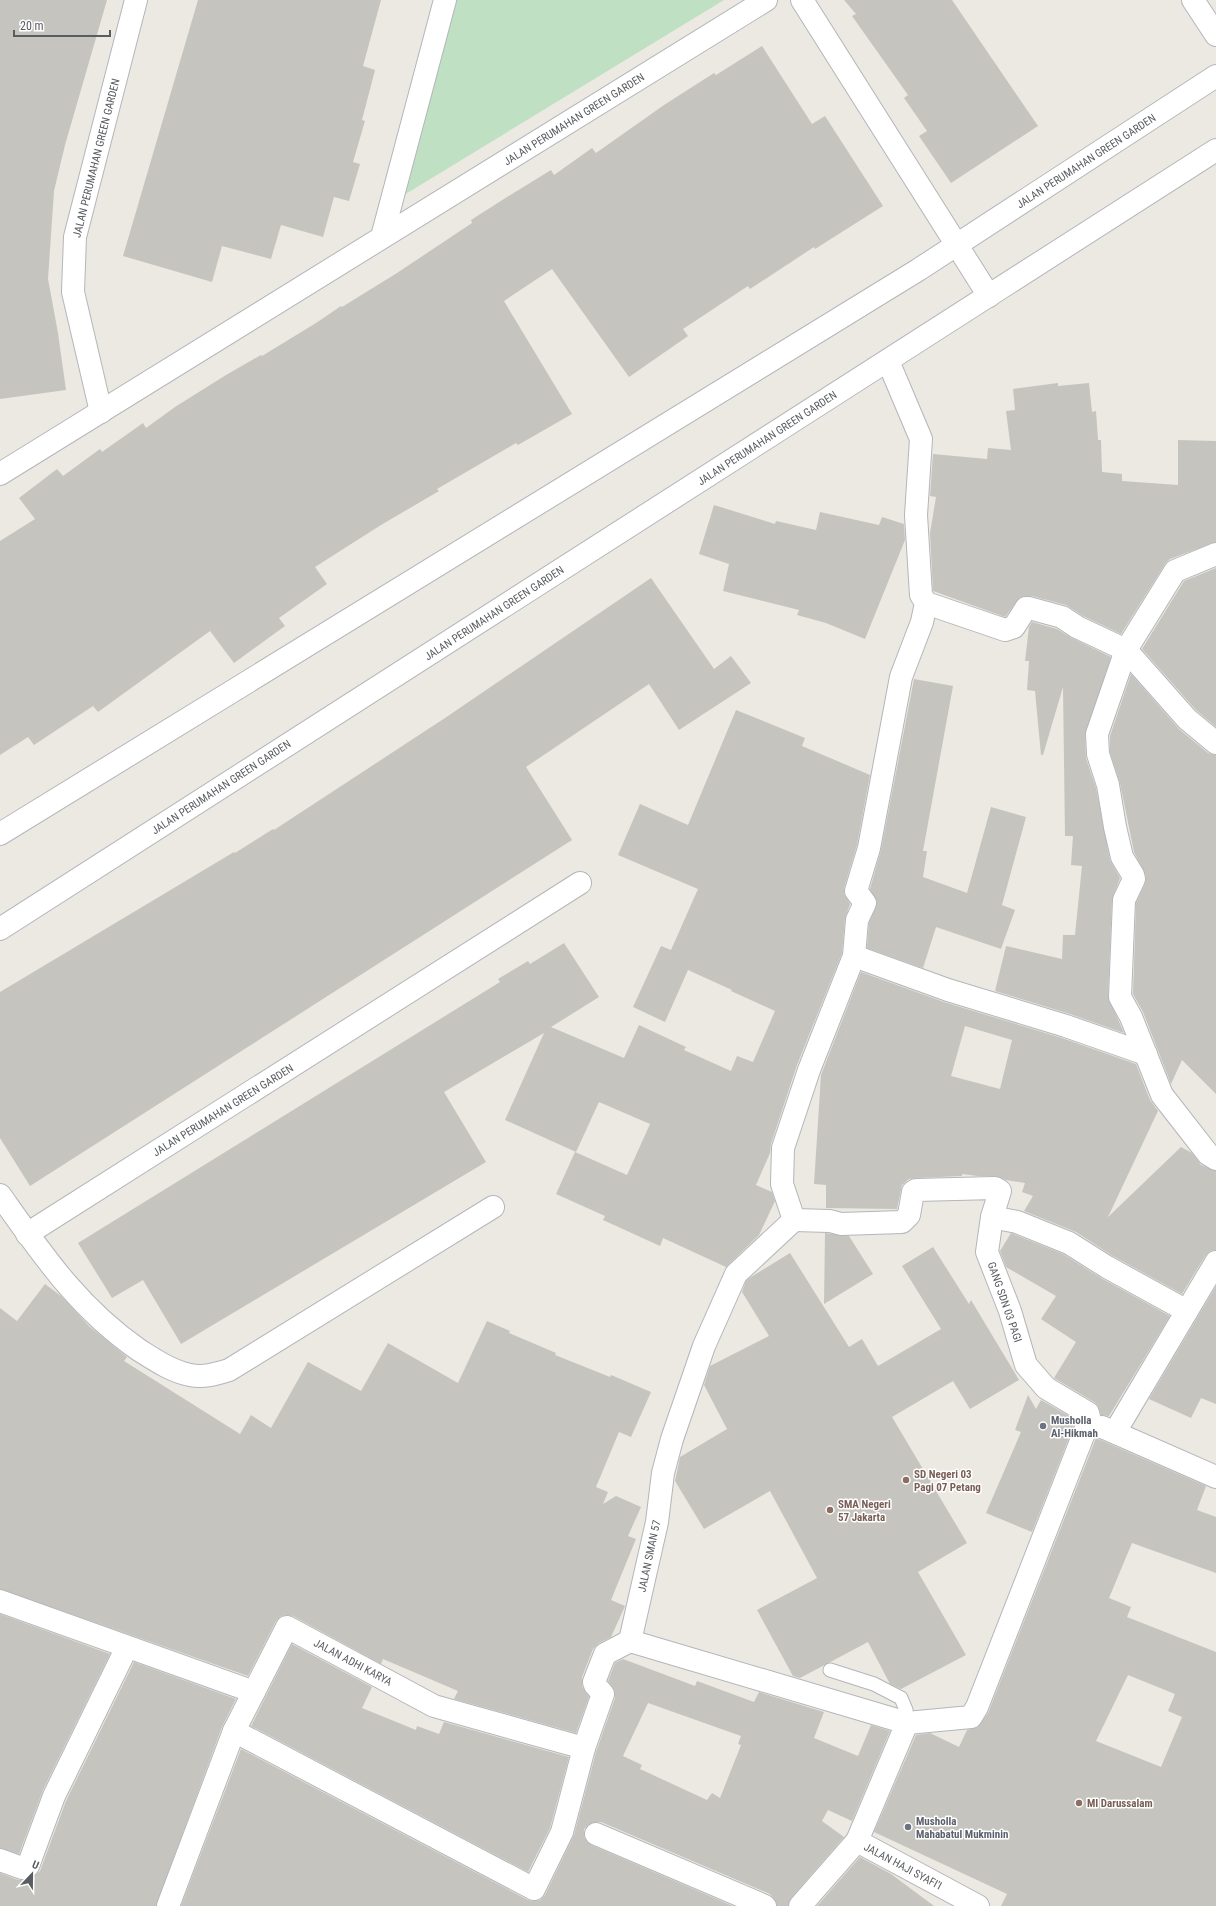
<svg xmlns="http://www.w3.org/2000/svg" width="1216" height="1906" font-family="'Roboto Condensed',sans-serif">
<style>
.green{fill:#bfe0c2}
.building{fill:#c6c4be;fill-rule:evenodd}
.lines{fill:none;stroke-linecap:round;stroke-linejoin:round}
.lane-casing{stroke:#b3b6ba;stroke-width:15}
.street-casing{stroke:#b3b6ba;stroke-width:24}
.lane{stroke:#fff;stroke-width:13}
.street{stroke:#fff;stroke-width:22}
.worship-dot{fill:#6b7280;stroke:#fff;stroke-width:1.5}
.education-dot{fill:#8d6e63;stroke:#fff;stroke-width:1.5}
.labels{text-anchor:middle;stroke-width:3;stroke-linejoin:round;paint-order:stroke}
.street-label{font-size:11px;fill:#595c60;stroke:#fff}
.worship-label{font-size:11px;font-weight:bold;fill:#5b616d;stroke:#fff;text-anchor:start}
.education-label{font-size:11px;font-weight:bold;fill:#785e54;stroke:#fff;text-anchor:start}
</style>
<rect width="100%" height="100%" fill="#ebe9e1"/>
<path class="green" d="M454 0H724L399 198Z"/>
<g class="building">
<path d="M0 0H107L65 145 54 191 48 279 58 333 66 390 0 399Z"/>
<path d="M198 0H381L363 66 375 70 362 120 365 121 353 162 360 164 349 201 334 197 323 237 281 225 271 259 222 246 212 282 123 256Z"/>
<path d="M844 0H952L1038 126 951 183 919 136 927 131 904 98 908 95 852 16 856 14Z"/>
<path d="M762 46 812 124 825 116 883 206 815 249 814 247 750 289 748 286 683 329 688 336 629 377 552 269 504 301 572 414 518 445 516 443 437 489 439 491 381 525 315 567 327 584 279 618 285 626 234 663 210 631 98 712 93 706 34 745 28 737 0 755V541L35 519 19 498 57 469 63 476 100 449 102 452 143 423 146 428 175 407 226 375 261 355 262 356 316 323 341 306 342 307 397 273 472 223 471 220 507 197 551 170 554 175 592 148 596 153 664 105 714 73 716 75Z"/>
<path d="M1058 383V386L1089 383 1092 412 1096 411 1098 440H1101L1102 472 1122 474V481L1178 485V440L1216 441V542L1170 559 1165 564 1121 634 1083 616 1066 605 1032 596 1020 597 1005 617 933 591 930 533 936 497 930 496 933 454 987 459 988 448 1011 450 1006 411 1015 410 1013 389Z"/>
<path d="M714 505 775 524 776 521 816 530 820 512 879 525 882 517 904 524 905 540 865 639 826 623 797 615 799 610 723 591 729 564 699 554Z"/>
<path d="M1216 568V727L1196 710 1142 649 1184 581Z"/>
<path d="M651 578 714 669 731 656 751 683 679 730 649 684 526 767 572 840 30 1186 0 1138V992L234 852 235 853 273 829 274 830 445 718Z"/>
<path d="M1032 622 1057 629 1072 638 1111 657 1085 735 1086 758 1096 788 1110 860 1120 878 1112 899 1108 996 1124 1033 1070 1014 995 991 1006 946 1062 959 1063 935H1075L1082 866 1071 865 1073 836H1065L1063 687 1043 755H1041L1035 691 1027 690 1029 661H1025L1029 627Z"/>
<path d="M1131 674 1179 729 1208 753 1216 755V1094L1182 1060 1171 1084 1143 1012 1133 994 1136 903 1145 884 1146 876 1134 852 1120 783 1110 752V736Z"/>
<path d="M914 679 953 686 923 851H927L923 877 967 893 991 807 1026 817 1002 905 1015 910 1001 949 936 927 923 968 867 948 869 923 877 902 870 889 881 850Z"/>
<path d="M736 710 805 738 802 746 870 775 857 845 844 888V894L850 904 845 919 842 953 797 1065 771 1144 770 1153 756 1185 772 1192 775 1201 759 1235 726 1267 663 1238 660 1246 603 1220 605 1216 556 1194 575 1152 627 1175 650 1124 599 1102 576 1152 505 1120 544 1033 444 1092 486 1162 181 1344 143 1280 112 1298 78 1243 500 982 498 979 528 961 530 964 564 943 599 997 551 1027 624 1058 639 1025 686 1047 684 1050 731 1071 737 1056 753 1062 775 1011 731 991 732 990 688 970 665 1022 633 1007 661 946 671 950 698 889 618 855 640 804 688 825Z"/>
<path d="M861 972 944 1002 1062 1038 1136 1064 1150 1100 1158 1111 1108 1217 1181 1147 1192 1153 1201 1165 1216 1171V1250L1210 1251 1205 1256 1182 1294 1113 1256 1076 1232 1024 1211 1033 1196 1022 1192 1025 1183 1006 1180 995 1176H978L962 1174V1176L916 1178 909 1179 902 1185 897 1209 826 1208V1185L814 1184 821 1075ZM965 1026 1012 1040 1000 1089 951 1076Z"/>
<path d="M825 1233 849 1236 873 1274 824 1304Z"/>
<path d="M1011 1233 1063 1254 1101 1278 1170 1316 1109 1416 1101 1415 1098 1406 1094 1402 1054 1378 1076 1342 1041 1319 1056 1296 1006 1267 1000 1251Z"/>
<path d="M933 1247 969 1304 971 1300 1019 1380 970 1409 953 1381 892 1417 967 1543 918 1572 966 1655 901 1689 890 1684 868 1642 800 1678 793 1676 757 1610 817 1578 770 1491 704 1529 675 1481 680 1457 727 1429 704 1385 710 1366 769 1336 742 1292 746 1281 751 1277 790 1253 849 1347 862 1339 878 1366 941 1329 902 1266Z"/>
<path d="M45 1284 61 1296 89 1326 127 1357 124 1361 240 1434 251 1415 271 1428 308 1362 361 1391 388 1343 458 1383 487 1321 510 1331 509 1333 556 1353 555 1355 610 1377 611 1375 651 1392 631 1437 619 1432 596 1487 608 1492 603 1504 616 1496 641 1507 628 1536 636 1539 611 1600 625 1606 611 1637 599 1643 593 1649 582 1677V1686L589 1697 576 1733 454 1699 458 1691 383 1659 381 1664 293 1616 287 1615 281 1616 276 1621 248 1676 0 1589V1308L17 1321Z"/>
<path d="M1216 1286V1404L1201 1398 1191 1418 1149 1399Z"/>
<path d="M1028 1395 1036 1409 1041 1400 1076 1420 1032 1532 986 1513 1021 1432 1015 1430Z"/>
<path d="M1096 1438 1206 1486 1197 1510 1216 1517V1573L1132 1543 1109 1598 1131 1607 1127 1617 1216 1652V1906H1001L1007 1894 874 1832 916 1735 930 1733 959 1747 967 1730 978 1727 988 1713ZM1128 1675 1175 1694 1168 1711 1182 1717 1161 1767 1096 1741Z"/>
<path d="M0 1614 110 1654 43 1790 19 1854 0 1848Z"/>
<path d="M292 1644 372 1687 362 1708 416 1730 417 1726 439 1734 444 1722 569 1757 550 1828 528 1872 251 1726Z"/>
<path d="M623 1659 695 1686 697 1681 754 1702 759 1692 824 1712 814 1738 858 1756 871 1725 890 1731 852 1821 828 1810 822 1821 844 1837 791 1898 788 1906H777L775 1899 770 1894 601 1822H595L589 1824 584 1829V1836L586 1841 591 1845 733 1906H181L241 1749 528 1900 534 1901 540 1900 545 1895 574 1835 596 1752 615 1698V1691L608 1681 615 1663ZM648 1703 741 1736 738 1744 741 1745 720 1798 712 1793 707 1800 640 1769 642 1765 623 1756Z"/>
<path d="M134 1662 236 1699 222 1727 156 1906H0V1873L18 1880H25L36 1875 40 1871 66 1801Z"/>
<path d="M860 1857 891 1874 934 1906H817Z"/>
</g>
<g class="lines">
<defs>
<path id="lane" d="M830 1670 874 1684 901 1698 906 1710 907 1723"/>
<g id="street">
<path d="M802 0 989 296"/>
<path d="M1193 0 1216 35"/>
<path d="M382 237 445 0"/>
<path d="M101 412 73 292 75 237 136 0"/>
<path d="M0 474 766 0"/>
<path d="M1216 554 1175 571 1126 650 1187 719 1216 743"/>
<path d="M926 603 1005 630 1014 627 1026 608H1029L1062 617 1077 627 1126 650 1097 734 1098 754 1108 785 1115 827 1122 857 1133 875 1134 879 1124 900 1120 997 1131 1017 1162 1095 1208 1154 1216 1159"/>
<path d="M0 834 918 270 1216 76"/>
<path d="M0 929 1216 150"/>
<path d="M854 956 948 990 1066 1026 1146 1054"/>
<path d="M0 1195C42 1254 78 1308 139 1350 155 1360 171 1371 190 1375 203 1378 216 1374 229 1370L493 1207"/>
<path d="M992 1217 1017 1222 1069 1243 1107 1267 1187 1311"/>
<path d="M794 1220 782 1184 783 1148 809 1070 854 956 857 920 865 903 856 891 869 848 901 677 922 622 926 603 921 595 916 515 921 439 888 361"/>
<path d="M27 1234 580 883"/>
<path d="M1102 1427 1216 1477"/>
<path d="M1115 1432 1216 1262"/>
<path d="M0 1601 254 1692"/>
<path d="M630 1641 907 1723 971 1717 977 1707 1088 1423 1089 1417 1088 1413 1046 1388 1026 1365 1010 1311 987 1252 992 1217 1000 1191 995 1188 916 1190 913 1192 909 1215 902 1222 841 1224 830 1221 794 1220"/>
<path d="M630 1641 657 1522 663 1473 672 1439 704 1346 736 1274 794 1220"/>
<path d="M907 1723 857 1841 978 1906"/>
<path d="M234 1731 534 1889 562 1832 584 1748"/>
<path d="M596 1834 765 1906"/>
<path d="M0 1860 22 1868 28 1866 54 1796 127 1647"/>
<path d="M168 1906 234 1731 287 1627 434 1706 584 1748 603 1694 595 1685 594 1682 605 1654 630 1641"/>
<path d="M800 1906 857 1841"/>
</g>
</defs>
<use href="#lane" class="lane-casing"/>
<use href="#street" class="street-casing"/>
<use href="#lane" class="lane"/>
<use href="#street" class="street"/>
</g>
<g class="worship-dot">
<circle cx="1043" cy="1426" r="4"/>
<circle cx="908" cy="1827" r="4"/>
</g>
<g class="education-dot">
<circle cx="906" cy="1480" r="4"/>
<circle cx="830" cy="1510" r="4"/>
<circle cx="1079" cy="1803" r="4"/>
</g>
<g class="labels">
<g class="street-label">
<text transform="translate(574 119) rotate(-32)" y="4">JALAN PERUMAHAN GREEN GARDEN</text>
<text transform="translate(96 158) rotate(-76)" y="4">JALAN PERUMAHAN GREEN GARDEN</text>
<text transform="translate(1086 161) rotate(-33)" y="4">JALAN PERUMAHAN GREEN GARDEN</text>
<text transform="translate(767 438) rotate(-33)" y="4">JALAN PERUMAHAN GREEN GARDEN</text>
<text transform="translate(494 613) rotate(-33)" y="4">JALAN PERUMAHAN GREEN GARDEN</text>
<text transform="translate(221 787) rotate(-33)" y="4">JALAN PERUMAHAN GREEN GARDEN</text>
<text transform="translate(223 1110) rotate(-32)" y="4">JALAN PERUMAHAN GREEN GARDEN</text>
<text transform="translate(1005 1302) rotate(71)" y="4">GANG SDN 03 PAGI</text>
<text transform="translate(649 1556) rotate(-78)" y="4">JALAN SMAN 57</text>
<text transform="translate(353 1662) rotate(28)" y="4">JALAN ADHI KARYA</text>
<text transform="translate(903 1866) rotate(28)" y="4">JALAN HAJI SYAFI'I</text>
</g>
<g class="worship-label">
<text x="1051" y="1424">Musholla<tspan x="1051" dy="13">Al-Hikmah</tspan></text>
<text x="916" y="1825">Musholla<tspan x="916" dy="13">Mahabatul Mukminin</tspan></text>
</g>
<g class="education-label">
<text x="914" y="1478">SD Negeri 03<tspan x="914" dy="13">Pagi 07 Petang</tspan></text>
<text x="838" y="1508">SMA Negeri<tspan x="838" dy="13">57 Jakarta</tspan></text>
<text x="1087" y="1807">MI Darussalam</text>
</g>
</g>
<g transform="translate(32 1874) rotate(22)" stroke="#ffffff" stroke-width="3" paint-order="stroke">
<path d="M0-3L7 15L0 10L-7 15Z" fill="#595c60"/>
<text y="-6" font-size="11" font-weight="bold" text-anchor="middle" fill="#595c60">U</text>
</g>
<path d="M14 30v6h96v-6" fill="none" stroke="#595c60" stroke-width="2"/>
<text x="20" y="30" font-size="12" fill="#595c60" stroke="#ffffff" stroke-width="3" paint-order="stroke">20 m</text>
</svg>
